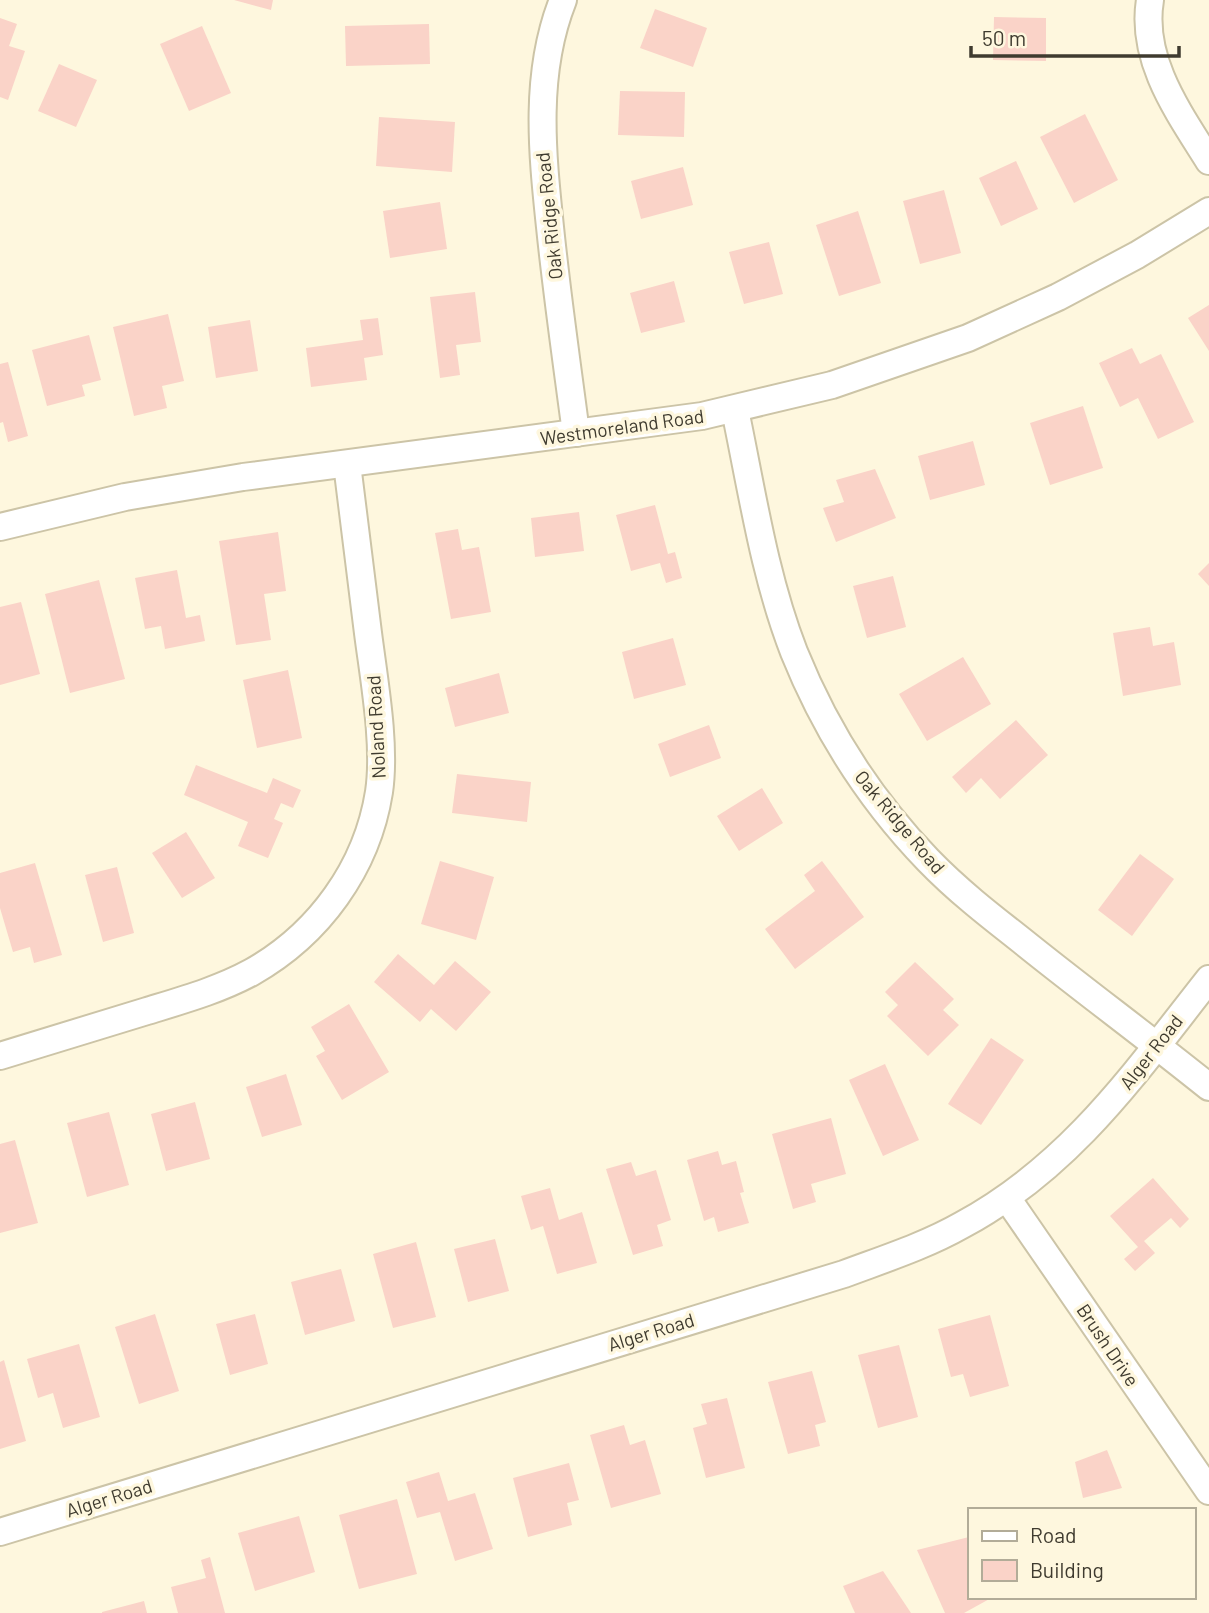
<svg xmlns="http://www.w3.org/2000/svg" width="1209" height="1613" font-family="Barlow,sans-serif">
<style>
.building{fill:#fad3c8}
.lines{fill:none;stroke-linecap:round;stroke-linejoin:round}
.street-casing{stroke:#ccc4a7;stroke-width:30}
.street{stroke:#fff;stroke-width:26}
.labels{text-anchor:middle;stroke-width:7;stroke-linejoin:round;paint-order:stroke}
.street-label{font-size:19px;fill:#3f3b2f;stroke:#fef7de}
</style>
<rect width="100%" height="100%" fill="#fef7de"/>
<g class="building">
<path d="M234 0H273L271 10Z"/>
<path d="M655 9 707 28 693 67 640 48Z"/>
<path d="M994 17 1046 18V61L993 60Z"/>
<path d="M0 18 17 24 9 46 25 51 8 100 0 97Z"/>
<path d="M429 24 430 64 346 66 345 26Z"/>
<path d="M202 26 231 93 189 111 160 44Z"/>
<path d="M59 64 97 80 76 127 38 111Z"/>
<path d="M620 91 685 92 684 137 618 135Z"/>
<path d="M1085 114 1118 180 1074 203 1040 137Z"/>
<path d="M379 117 455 122 452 172 376 166Z"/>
<path d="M1016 161 1038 209 1001 226 979 178Z"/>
<path d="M683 167 693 205 641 219 631 181Z"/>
<path d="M944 190 961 253 920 264 903 201Z"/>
<path d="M440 202 447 249 390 258 383 211Z"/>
<path d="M858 211 881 283 839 296 816 225Z"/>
<path d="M769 242 783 294 744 304 729 252Z"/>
<path d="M674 281 685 322 641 333 630 293Z"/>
<path d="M475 292 481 342 456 345 460 375 440 378 430 297Z"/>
<path d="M1209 305V351L1188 318Z"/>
<path d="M168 314 184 381 162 386 167 408 134 416 113 327Z"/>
<path d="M378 318 383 355 364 358 367 380 311 387 306 348 363 340 360 320Z"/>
<path d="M250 320 258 371 216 378 208 327Z"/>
<path d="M89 335 101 380 82 385 85 396 47 406 32 350Z"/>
<path d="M1132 348 1140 364 1161 354 1194 422 1158 439 1138 398 1120 407 1099 363Z"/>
<path d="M8 362 28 436 8 442 3 422 0 423V364Z"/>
<path d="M1083 406 1103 468 1050 485 1030 423Z"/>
<path d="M973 441 985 485 930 500 918 456Z"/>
<path d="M875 469 896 518 836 542 823 508 844 502 836 480Z"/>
<path d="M655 505 668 554 675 552 682 578 666 583 660 563 631 571 616 515Z"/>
<path d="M579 512 584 551 535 557 531 518Z"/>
<path d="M458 529 462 550 479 547 491 612 451 619 435 533Z"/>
<path d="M278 532 286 591 264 594 271 640 236 645 219 541Z"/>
<path d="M1209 563V586L1198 574Z"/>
<path d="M177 570 186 618 200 615 205 641 165 649 161 626 145 629 135 578Z"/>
<path d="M893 576 906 627 867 638 853 586Z"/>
<path d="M99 580 125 679 70 693 45 594Z"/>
<path d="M21 602 40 674 0 685V607Z"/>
<path d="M1150 627 1153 646 1174 642 1181 685 1123 696 1113 633Z"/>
<path d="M673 638 686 685 634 699 622 652Z"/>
<path d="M963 657 991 704 927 741 899 694Z"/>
<path d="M288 670 302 738 257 748 243 680Z"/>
<path d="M499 673 509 713 455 727 445 688Z"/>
<path d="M1016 720 1048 755 1000 799 981 778 966 793 952 777Z"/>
<path d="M709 725 721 758 670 777 658 744Z"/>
<path d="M196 765 267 793 273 778 301 790 293 808 281 803 274 819 283 823 268 858 238 846 248 822 184 795Z"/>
<path d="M457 774 531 782 527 822 452 813Z"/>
<path d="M762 788 783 823 739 851 717 816Z"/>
<path d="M186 832 215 878 182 898 152 853Z"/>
<path d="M1140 854 1174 879 1132 936 1098 910Z"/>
<path d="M440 861 494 877 476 940 421 924Z"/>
<path d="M822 861 864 917 795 969 765 929 815 891 804 875Z"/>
<path d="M35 863 62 955 34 963 30 947 13 952 0 908V873Z"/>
<path d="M117 867 134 933 103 942 85 875Z"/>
<path d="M398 954 434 985 455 961 491 992 456 1031 431 1009 420 1022 374 982Z"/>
<path d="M915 962 954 999 943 1010 959 1025 928 1056 887 1016 898 1005 885 992Z"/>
<path d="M349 1004 389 1072 342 1100 316 1056 325 1051 311 1027Z"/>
<path d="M991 1038 1024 1060 981 1125 948 1104Z"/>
<path d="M885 1064 919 1140 883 1156 849 1080Z"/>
<path d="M286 1074 302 1125 262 1137 246 1087Z"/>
<path d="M195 1102 210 1159 166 1171 151 1114Z"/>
<path d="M109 1112 129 1185 87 1197 67 1123Z"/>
<path d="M831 1118 846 1174 811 1184 816 1202 793 1209 772 1134Z"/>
<path d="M15 1140 38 1223 0 1233V1144Z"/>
<path d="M718 1151 722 1165 736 1161 744 1192 740 1193 749 1223 718 1232 714 1217 704 1221 687 1160Z"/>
<path d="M631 1162 636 1176 656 1170 671 1220 657 1225 663 1246 633 1255 606 1169Z"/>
<path d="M1153 1178 1189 1219 1180 1228 1171 1218 1144 1241 1155 1253 1135 1271 1124 1259 1138 1247 1110 1216Z"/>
<path d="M550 1188 559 1220 582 1212 597 1263 557 1274 543 1226 531 1230 521 1196Z"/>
<path d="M495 1239 509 1291 468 1302 454 1249Z"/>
<path d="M416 1242 436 1317 393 1328 373 1254Z"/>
<path d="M341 1269 355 1321 305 1335 291 1282Z"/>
<path d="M155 1314 179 1391 139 1404 115 1327Z"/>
<path d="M255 1314 268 1364 230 1375 216 1324Z"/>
<path d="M990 1315 1009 1386 970 1397 963 1374 951 1377 938 1329Z"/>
<path d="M79 1344 100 1417 63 1428 53 1393 38 1398 27 1359Z"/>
<path d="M899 1345 918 1417 878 1428 858 1355Z"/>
<path d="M4 1360 26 1441 0 1449V1362Z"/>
<path d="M812 1371 826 1422 815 1425 820 1446 788 1454 768 1382Z"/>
<path d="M727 1398 745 1468 706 1478 693 1428 707 1424 701 1404Z"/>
<path d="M624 1425 630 1445 645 1440 661 1494 611 1508 590 1435Z"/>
<path d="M1107 1450 1122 1488 1083 1498 1075 1462Z"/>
<path d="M569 1463 579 1500 567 1503 572 1525 528 1537 513 1478Z"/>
<path d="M439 1472 448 1501 475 1493 493 1549 455 1561 440 1512 417 1518 406 1482Z"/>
<path d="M397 1499 417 1574 359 1589 339 1515Z"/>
<path d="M299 1516 315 1572 255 1591 238 1533Z"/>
<path d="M969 1537V1597H993L964 1613H945L917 1550Z"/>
<path d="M210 1557 225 1613H178L171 1587 206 1578 201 1560Z"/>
<path d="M883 1571 911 1613H855L843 1586Z"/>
<path d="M144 1601 147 1613H102V1612Z"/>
</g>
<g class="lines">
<defs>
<g id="street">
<path d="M563 0C534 73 542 151 550 227 557 296 567 364 576 433"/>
<path d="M1150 0C1140 60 1179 113 1209 161"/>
<path d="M735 410C752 491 764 575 794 652 825 729 871 801 928 860 957 890 989 915 1021 940 1083 990 1147 1037 1209 1087"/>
<path d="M0 527 125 497 243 477 702 416 832 385 968 338 1058 297 1137 255 1209 211"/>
<path d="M0 1056C49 1041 98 1026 147 1011 183 1000 219 990 252 972 319 934 367 868 379 792 386 745 374 680 368 633 361 577 354 520 347 464"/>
<path d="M1007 1198 1209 1491"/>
<path d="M0 1532 844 1274C884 1259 925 1246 962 1225 1071 1166 1134 1074 1209 979"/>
</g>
</defs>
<use href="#street" class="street-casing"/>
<use href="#street" class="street"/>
</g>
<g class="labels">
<g class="street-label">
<text transform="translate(549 216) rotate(-96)" y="7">Oak Ridge Road</text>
<text transform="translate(622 427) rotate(-8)" y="7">Westmoreland Road</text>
<text transform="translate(376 727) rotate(-93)" y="7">Noland Road</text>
<text transform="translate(900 822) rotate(50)" y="7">Oak Ridge Road</text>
<text transform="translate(1151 1052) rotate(-52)" y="7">Alger Road</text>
<text transform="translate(651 1332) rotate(-17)" y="7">Alger Road</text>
<text transform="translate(1108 1345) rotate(56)" y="7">Brush Drive</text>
<text transform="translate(109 1498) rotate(-17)" y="7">Alger Road</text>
</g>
</g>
<rect x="968" y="1508" width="228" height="91" fill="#fef7de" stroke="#b2ac98" stroke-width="2"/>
<rect x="982" y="1531" width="35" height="10" fill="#ffffff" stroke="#b2ac98" stroke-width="2"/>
<text x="1030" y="1543" font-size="21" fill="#3f3b2f">Road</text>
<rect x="982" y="1560" width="35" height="21" fill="#fad3c8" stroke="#b2ac98" stroke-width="2"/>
<text x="1030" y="1578" font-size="21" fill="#3f3b2f">Building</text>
<path d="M971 46v10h208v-10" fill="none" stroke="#3f3b2f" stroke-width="3.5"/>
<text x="982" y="46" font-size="21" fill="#3f3b2f" stroke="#fef7de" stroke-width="5" paint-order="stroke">50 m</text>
</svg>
